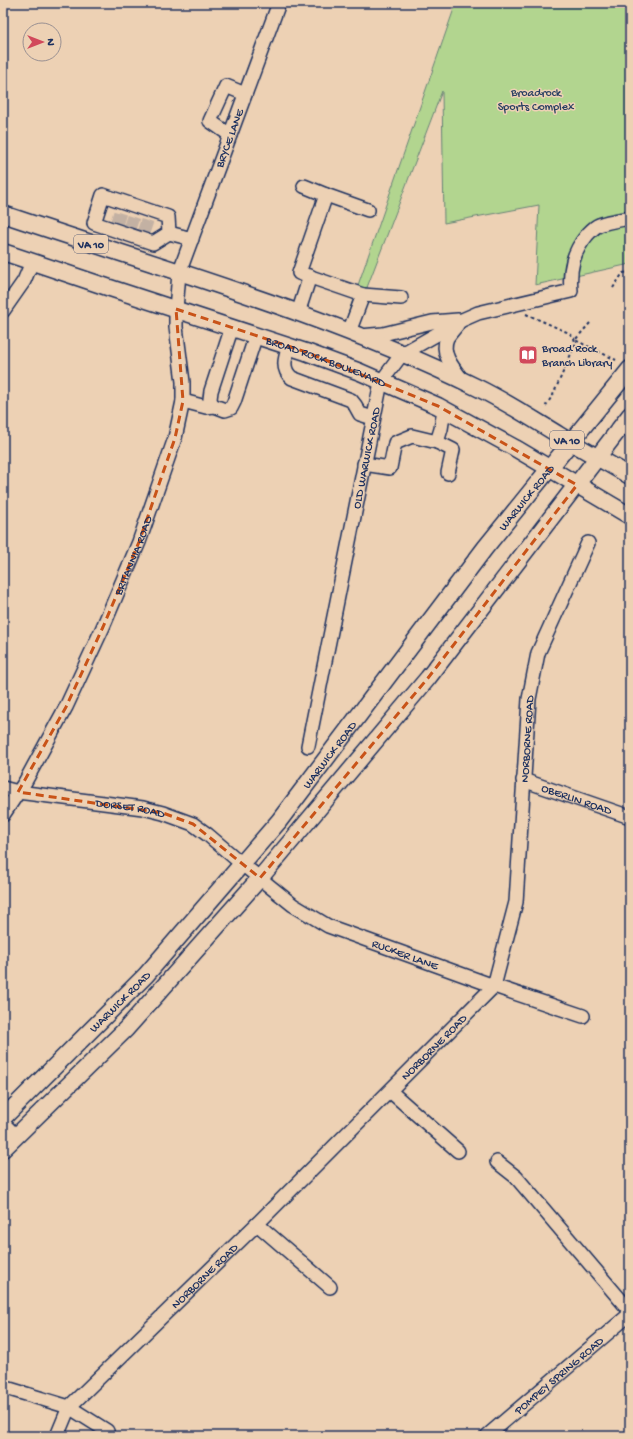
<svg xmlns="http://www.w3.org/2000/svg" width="633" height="1439" font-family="'Gochi Hand',sans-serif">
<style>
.green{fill:#b2d58f;stroke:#668276}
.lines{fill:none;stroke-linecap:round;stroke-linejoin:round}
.minor-tunnel{stroke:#c3b1a3;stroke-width:13;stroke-dasharray:13 6;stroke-linecap:butt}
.minor-casing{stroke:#1b2f5e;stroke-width:16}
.major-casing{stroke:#1b2f5e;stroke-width:19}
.path{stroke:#1b2f5e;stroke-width:2;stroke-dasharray:3 3;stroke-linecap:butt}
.minor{stroke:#edd1b4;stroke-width:13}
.major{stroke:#edd1b4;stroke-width:16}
.marked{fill:none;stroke:#c95318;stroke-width:3;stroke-dasharray:8 5;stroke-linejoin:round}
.labels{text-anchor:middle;stroke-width:3;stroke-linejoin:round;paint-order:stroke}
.shield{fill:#edd1b4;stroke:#5a6078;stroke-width:1}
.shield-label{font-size:11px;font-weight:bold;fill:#1b2f5e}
.park-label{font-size:12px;fill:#2a4063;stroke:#edd1b4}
.street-label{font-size:12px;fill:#1b2f5e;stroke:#edd1b4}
.poi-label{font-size:12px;fill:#1b2f5e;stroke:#edd1b4;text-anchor:start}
</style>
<rect width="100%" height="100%" fill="#edd1b4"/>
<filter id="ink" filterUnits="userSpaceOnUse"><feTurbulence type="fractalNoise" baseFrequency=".025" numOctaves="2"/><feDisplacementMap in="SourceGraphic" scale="8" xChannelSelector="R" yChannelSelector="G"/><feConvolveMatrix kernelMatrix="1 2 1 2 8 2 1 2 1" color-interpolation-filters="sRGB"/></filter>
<g filter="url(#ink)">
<path class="green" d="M456 3H630V264L535 285 539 205 444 223 442 91 355 319 348 314Z"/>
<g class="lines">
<g class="minor-tunnel">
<path d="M116 225 120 212"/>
<path d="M129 229 133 217"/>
<path d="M143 233 147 221"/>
</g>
<defs>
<g id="minor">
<path d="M230 135 210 121 226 86 245 94"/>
<path d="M304 186 326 195"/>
<path d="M169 233 153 243 94 223 103 195 168 217 169 233 192 239"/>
<path d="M363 295 401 298"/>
<path d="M3 311 24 281 32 262"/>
<path d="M298 313 310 276"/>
<path d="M457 325C454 329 450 333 447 338 440 354 454 369 463 381"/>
<path d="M232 327 211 391 210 399 212 405 225 410 231 408 234 402 256 335"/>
<path d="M349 332 363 295 299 273 326 195 368 210"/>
<path d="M360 336 383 334 432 322 458 320"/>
<path d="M289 346C285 358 281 369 292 378L351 400 355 405 360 414 373 418"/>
<path d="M183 401 206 407 214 406"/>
<path d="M444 410 441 429 437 442 453 450 448 473"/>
<path d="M364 464 390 468 395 443 412 436 437 442"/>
<path id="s1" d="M308 746 381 382 402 354 462 320 478 313 571 291C569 269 573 252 587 235 591 231 594 227 599 225 609 221 620 220 630 218"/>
<path id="s2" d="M523 780 630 817"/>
<path id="s3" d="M3 788 18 792 143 808 163 813 193 824 208 835 242 864 293 905 328 926 494 986 583 1016"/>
<path id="s4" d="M3 815 25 782 66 707 103 627 139 542 175 438 183 401V382L176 327V309L179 273 279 3"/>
<path d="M390 1091 458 1151"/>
<path d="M3 1123 16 1136"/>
<path d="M497 1162 516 1177 630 1311"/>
<path d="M257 1224 330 1287"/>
<path d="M3 1387 69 1407 107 1431"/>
<path id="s5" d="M57 1436 69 1407 257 1224 494 986 516 902 529 699 538 653 588 543"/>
<path id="s6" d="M487 1436 630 1314"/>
</g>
<g id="major">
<path d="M3 214C162 268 325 313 476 387 505 401 531 418 559 435 582 449 606 462 630 476"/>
<path id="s7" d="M3 252 107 287 306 352 360 372 438 406 515 448 630 516"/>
<path id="s8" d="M3 1118 146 975 279 821 485 548 630 369"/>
<path d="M3 1149 126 1029 260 878 428 678 630 415"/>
</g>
</defs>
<use href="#minor" class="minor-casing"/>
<use href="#major" class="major-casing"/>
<g class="path">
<path d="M613 288 623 273 630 272"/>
<path d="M526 314 569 333C574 337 575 339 575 345L553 395 545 407"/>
<path d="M590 323 575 340 616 360"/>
</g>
<use href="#minor" class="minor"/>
<use href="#major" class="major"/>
</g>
</g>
<path class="marked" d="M176 309 306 352 438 406 577 485 428 678 260 878 193 824 163 813 18 792 66 707 103 627 139 542 175 438 183 401Z"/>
<defs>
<symbol id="library-square" viewBox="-11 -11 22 22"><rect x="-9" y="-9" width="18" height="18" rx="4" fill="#d1495b" stroke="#edd1b4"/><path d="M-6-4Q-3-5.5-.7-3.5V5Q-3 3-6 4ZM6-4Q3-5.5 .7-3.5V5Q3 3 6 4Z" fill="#fff"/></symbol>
</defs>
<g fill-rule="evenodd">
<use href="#library-square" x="517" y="344" width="22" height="22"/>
</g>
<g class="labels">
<g class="shield">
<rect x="74" y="235" width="34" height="18" rx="3"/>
<rect x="550" y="431" width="34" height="18" rx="3"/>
</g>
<g class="shield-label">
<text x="91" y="248">VA 10</text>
<text x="567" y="444">VA 10</text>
</g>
<g class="park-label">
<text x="536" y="96">Broadrock<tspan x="536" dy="14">Sports Complex</tspan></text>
</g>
<g class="street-label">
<text dy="4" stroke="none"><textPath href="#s4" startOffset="726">BRYCE LANE</textPath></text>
<text dy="4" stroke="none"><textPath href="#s7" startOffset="341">BROAD ROCK BOULEVARD</textPath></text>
<text dy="4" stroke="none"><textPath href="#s1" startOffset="294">OLD WARWICK ROAD</textPath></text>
<text dy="4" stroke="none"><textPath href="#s8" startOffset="813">WARWICK ROAD</textPath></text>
<text dy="4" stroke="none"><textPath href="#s4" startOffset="291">BRITANNIA ROAD</textPath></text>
<text dy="4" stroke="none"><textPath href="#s5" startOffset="880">NORBORNE ROAD</textPath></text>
<text dy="4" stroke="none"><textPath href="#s8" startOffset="489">WARWICK ROAD</textPath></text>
<text dy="4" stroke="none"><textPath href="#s2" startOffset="57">OBERLIN ROAD</textPath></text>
<text dy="4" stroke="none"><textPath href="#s3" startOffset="129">DORSET ROAD</textPath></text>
<text dy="4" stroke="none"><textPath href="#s3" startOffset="446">RUCKER LANE</textPath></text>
<text dy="4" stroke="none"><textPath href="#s8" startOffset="165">WARWICK ROAD</textPath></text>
<text dy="4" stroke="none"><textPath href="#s5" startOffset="544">NORBORNE ROAD</textPath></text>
<text dy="4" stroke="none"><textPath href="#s5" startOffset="220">NORBORNE ROAD</textPath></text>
<text dy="4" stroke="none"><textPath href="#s6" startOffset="94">POMPEY SPRING ROAD</textPath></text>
</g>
<g class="poi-label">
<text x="542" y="352">Broad Rock<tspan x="542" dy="14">Branch Library</tspan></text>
</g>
</g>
<rect width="633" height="1439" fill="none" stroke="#edd1b4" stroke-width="16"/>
<rect x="8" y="8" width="617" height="1423" fill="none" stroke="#1b2f5e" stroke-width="1.5" filter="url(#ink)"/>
<g transform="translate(42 42) rotate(90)"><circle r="19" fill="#edd1b4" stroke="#999092"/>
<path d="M0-3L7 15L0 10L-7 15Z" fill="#d1495b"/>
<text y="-6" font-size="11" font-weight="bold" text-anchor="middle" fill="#1b2f5e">N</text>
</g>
</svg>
